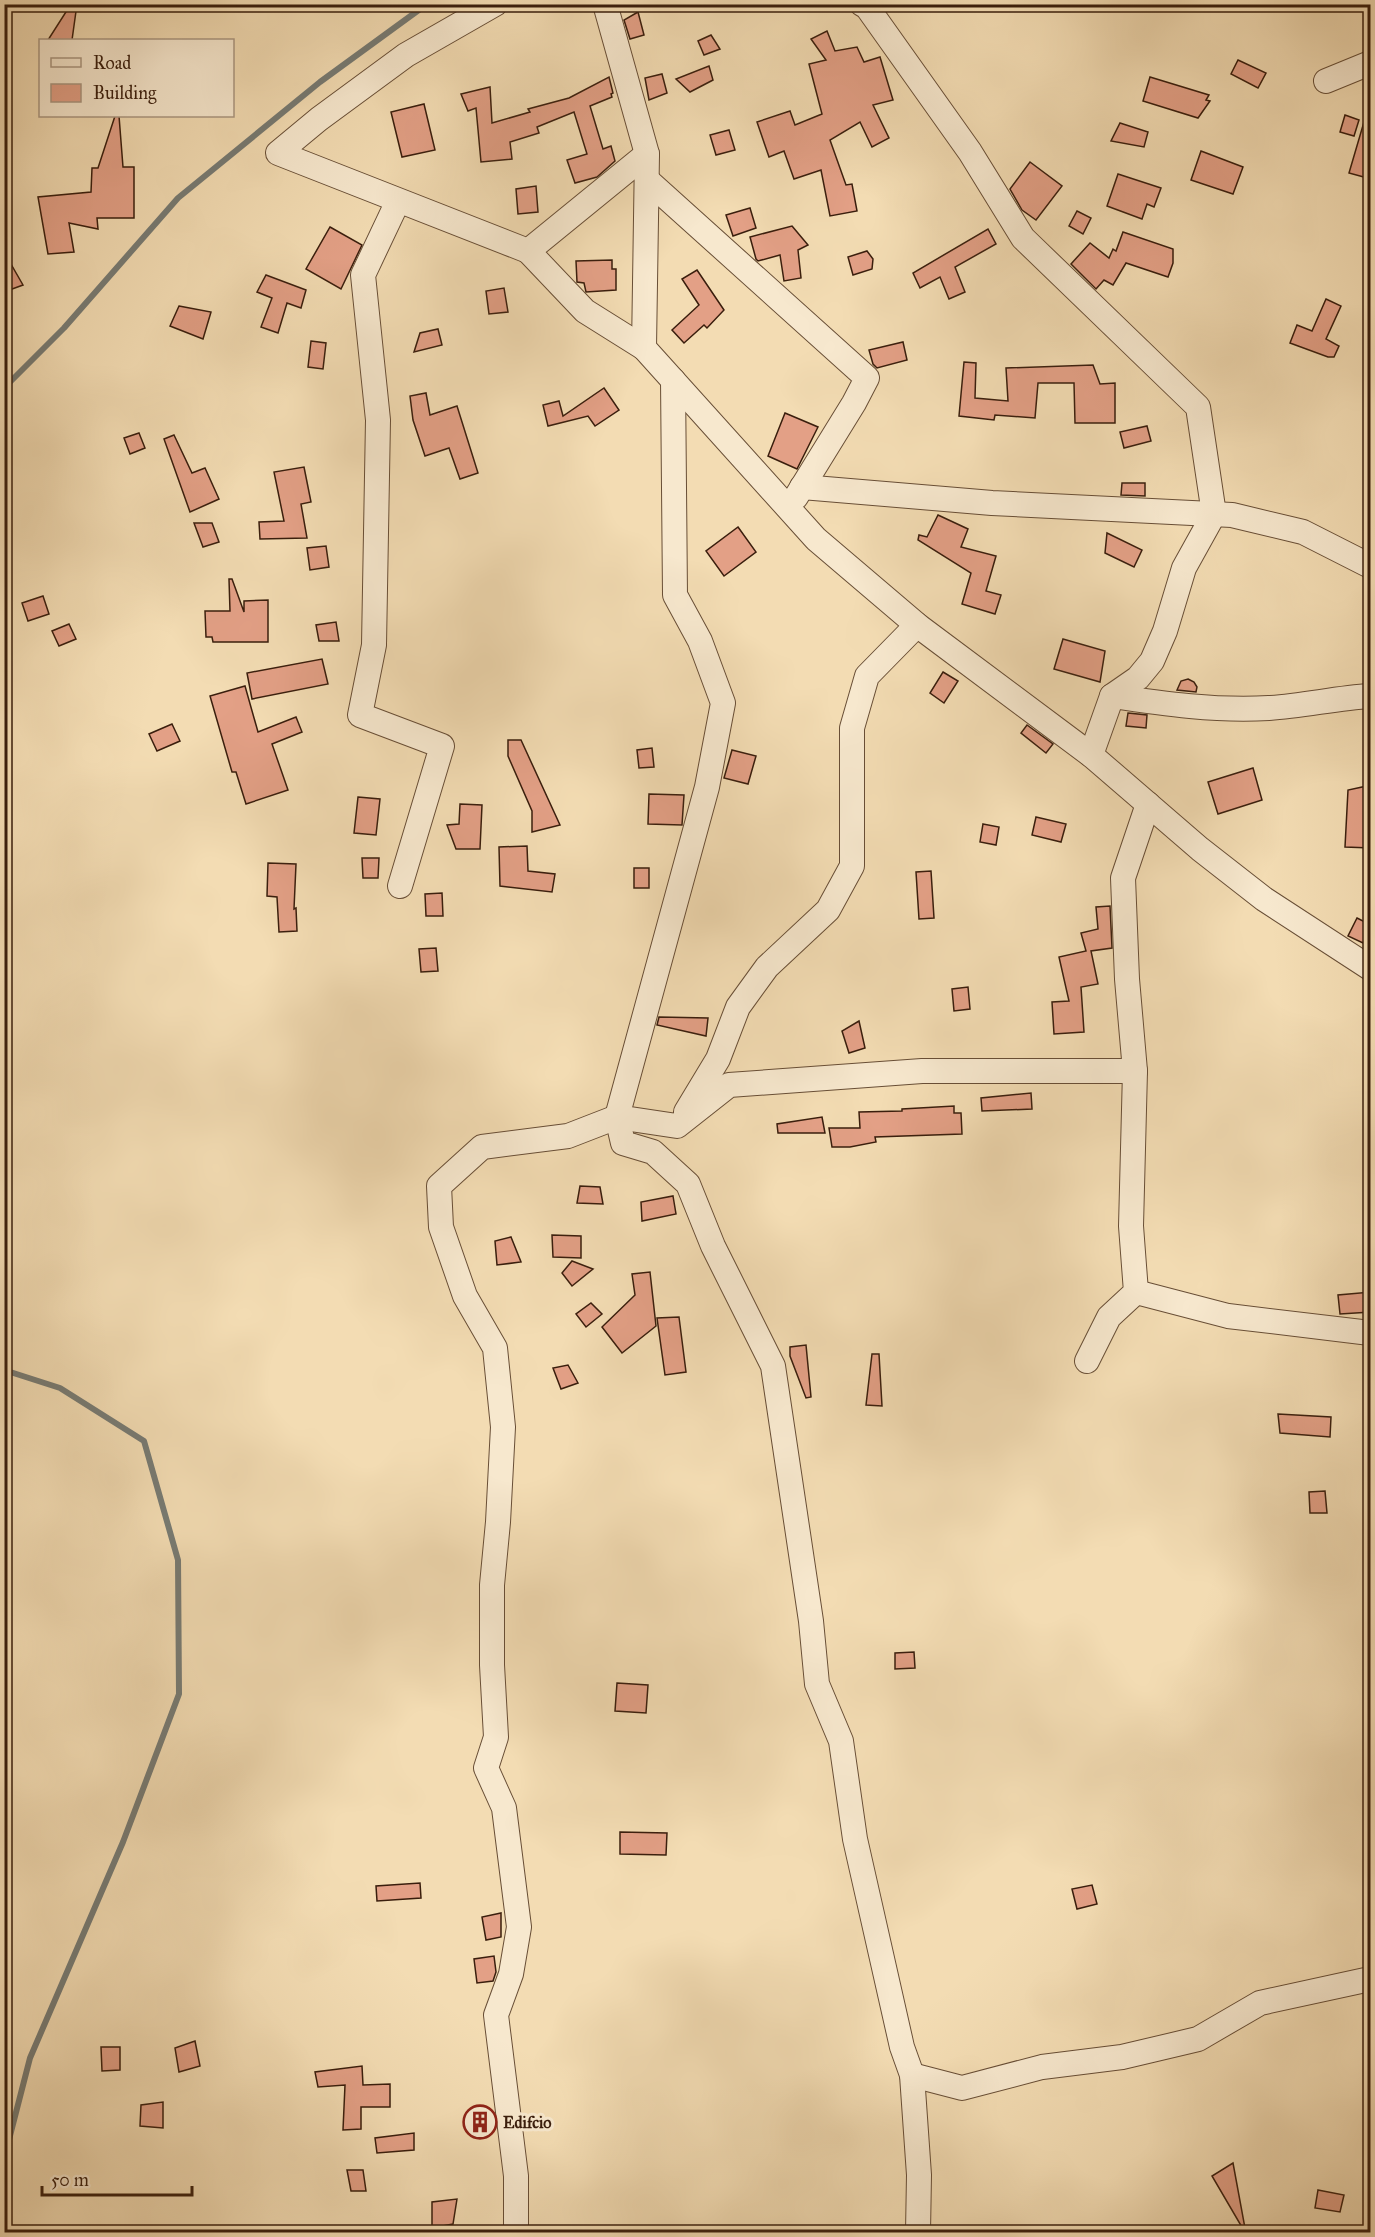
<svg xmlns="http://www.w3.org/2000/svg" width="1375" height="2237" font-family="'IM FELL Great Primer',serif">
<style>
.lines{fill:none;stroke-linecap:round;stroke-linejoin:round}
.stream{stroke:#777b74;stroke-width:6}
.building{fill:#e3a086;stroke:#3a1e0d;stroke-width:1.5}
.minor-casing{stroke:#684e36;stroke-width:26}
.minor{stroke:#f7e8ce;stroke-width:24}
.labels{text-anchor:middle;stroke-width:6;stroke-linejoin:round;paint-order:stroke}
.poi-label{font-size:16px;font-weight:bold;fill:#3a1e0d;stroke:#f7e8ce;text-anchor:start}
</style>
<rect width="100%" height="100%" fill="#f3dcb3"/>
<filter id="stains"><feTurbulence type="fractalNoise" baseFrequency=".00333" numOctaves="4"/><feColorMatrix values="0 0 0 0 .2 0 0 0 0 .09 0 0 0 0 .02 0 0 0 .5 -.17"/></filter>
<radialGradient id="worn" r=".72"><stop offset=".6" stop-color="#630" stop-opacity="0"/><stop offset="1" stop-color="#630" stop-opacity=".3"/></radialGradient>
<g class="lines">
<g class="stream">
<path d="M4 388 64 328 178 198 320 82 427 4"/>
<path d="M4 1370 60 1388 144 1441 178 1560 179 1694 123 1842 30 2058 4 2159"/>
</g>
</g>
<g class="building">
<path d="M71 4H77L72 40H48Z"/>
<path d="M638 12 644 35 630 39 624 20Z"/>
<path d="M827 31 835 51 857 47 864 62 880 57 893 100 873 105 889 138 872 147 860 122 830 140 846 185 852 184 857 211 830 216 821 170 794 179 784 151 769 157 757 122 790 111 795 125 822 114 809 64 826 60 811 39Z"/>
<path d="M711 35 720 49 704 55 698 41Z"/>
<path d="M1238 60 1266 73 1258 88 1231 74Z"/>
<path d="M709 66 713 80 690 92 676 79Z"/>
<path d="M662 74 667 93 649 100 645 78Z"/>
<path d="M609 77 613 93 611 94 612 97 590 106 603 149 611 146 615 161 597 177 575 183 567 160 587 154 574 112 537 127 539 133 510 142 512 159 481 162 476 108 468 111 461 94 490 87 492 123 530 112 528 109 569 98Z"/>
<path d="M1150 77 1209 95 1206 100 1210 101 1198 118 1143 101Z"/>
<path d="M424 104 435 150 402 157 391 112Z"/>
<path d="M1345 115 1359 120 1354 136 1340 132Z"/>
<path d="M1366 115 1371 116V179L1349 173Z"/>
<path d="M115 116H119L123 167H134V218H97L98 229 69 223 74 252 48 254 38 197 91 192 92 168H98Z"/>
<path d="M1120 123 1148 132 1144 147 1111 141Z"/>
<path d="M729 130 735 150 716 155 710 135Z"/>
<path d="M1201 151 1243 167 1233 194 1191 180Z"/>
<path d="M1030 162 1062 186 1036 220 1022 210 1010 189Z"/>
<path d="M1118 174 1161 188 1154 207 1147 204 1142 219 1107 206Z"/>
<path d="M536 186 538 212 518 214 516 189Z"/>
<path d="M750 208 756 228 733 236 726 215Z"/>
<path d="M1077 211 1091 218 1083 234 1069 226Z"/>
<path d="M792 226 808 245 798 250 801 278 784 281 780 255 758 261 756 259 750 237Z"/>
<path d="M330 227 362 245 341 289 306 269Z"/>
<path d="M988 229 996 244 955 267 965 292 949 299 940 277 920 288 913 273Z"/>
<path d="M1123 232 1173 249V263L1168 277 1126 263 1113 285 1104 280 1096 289 1071 264 1090 243 1109 258 1113 249 1116 251Z"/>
<path d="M867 251 873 259 872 269 853 275 848 257Z"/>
<path d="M4 252 23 285 4 292Z"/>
<path d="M612 260V269H616V290L586 292 584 283 577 282 576 261Z"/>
<path d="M697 270 724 310 707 328 704 325 684 343 672 330 699 305 682 279Z"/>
<path d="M266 275 306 290 301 308 287 303 278 333 261 327 272 298 257 292Z"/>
<path d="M504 288 508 312 489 314 486 291Z"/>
<path d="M1326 299 1341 306 1326 339 1339 346 1334 357H1328L1290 343 1297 325 1312 331Z"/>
<path d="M179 306 211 312 203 339 170 326Z"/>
<path d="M438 329 442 345 414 352 420 333Z"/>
<path d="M311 341 326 343 323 369 308 367Z"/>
<path d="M903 342 907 360 877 368 873 364 869 350Z"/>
<path d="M964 362 976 363 975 398 1008 401 1006 368 1093 365 1100 384 1115 383V423H1075L1074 383H1038L1035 418 995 415 994 420 959 416Z"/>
<path d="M604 388 619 410 595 426 588 416 548 426 543 405 559 401 563 416Z"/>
<path d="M426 393 430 415 457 406 478 473 460 479 449 448 425 456 413 420 410 396Z"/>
<path d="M785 413 818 427 797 469 768 456Z"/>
<path d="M1147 426 1151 441 1124 448 1120 432Z"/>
<path d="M139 433 145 448 130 454 124 438Z"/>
<path d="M174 435 192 473 205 468 219 499 190 512 164 439Z"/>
<path d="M304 467 311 502 301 504 307 538 260 539 259 522 284 521 274 472Z"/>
<path d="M1122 483H1145V496L1121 495Z"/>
<path d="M938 515 968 529 961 547 996 556 986 591 1001 595 995 614 962 604 971 573 918 540 919 535 927 537Z"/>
<path d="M194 523H212L219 542 203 547Z"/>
<path d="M738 527 756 552 724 576 706 551Z"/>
<path d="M1107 533 1142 550 1134 567 1105 553Z"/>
<path d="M326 546 329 567 310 570 307 548Z"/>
<path d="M229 579H232L244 612V601L268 600V642H213L212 637H206L205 611H230Z"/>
<path d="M43 596 49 614 28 621 22 603Z"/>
<path d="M336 622 339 641H319L316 625Z"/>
<path d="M69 624 76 639 59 646 52 631Z"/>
<path d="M1063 639 1105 651 1100 682 1054 669Z"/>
<path d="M322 659 328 684 252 699 247 673Z"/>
<path d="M943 672 958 681 944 703 930 693Z"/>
<path d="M1188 679 1194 682 1197 687 1196 692 1177 690 1181 681Z"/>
<path d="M245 686 258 732 296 717 302 732 272 744 288 790 246 804 236 772H232L210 696Z"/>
<path d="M1128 713 1147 715 1146 728 1126 726Z"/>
<path d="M172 724 180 741 157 751 149 734Z"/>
<path d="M1027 725 1053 744 1046 753 1021 733Z"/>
<path d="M508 740H521L560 825 532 832V811L508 756Z"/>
<path d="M652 748 654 767 639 768 637 750Z"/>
<path d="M732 750 756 756 748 784 724 778Z"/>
<path d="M1253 768 1262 800 1218 814 1208 782Z"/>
<path d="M1367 786 1371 800V848L1345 847 1348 790Z"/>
<path d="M649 794 684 795 682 825 648 824Z"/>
<path d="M358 797 380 799 376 835 354 833Z"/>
<path d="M460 804 482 805 480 849H456L447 825 459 824Z"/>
<path d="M1036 817 1066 824 1061 842 1032 835Z"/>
<path d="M983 824 999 827 996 845 980 842Z"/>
<path d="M527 846 528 871 555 874 552 892 500 886 499 847Z"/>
<path d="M362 858H379L378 878H363Z"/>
<path d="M268 863 296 864 294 909 296 908 297 931 279 932 277 897 267 896Z"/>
<rect x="634" y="868" width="15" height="20"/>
<path d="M931 871 934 918 919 919 916 872Z"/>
<path d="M442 893 443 916H426L425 894Z"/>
<path d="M1110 906 1112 948 1091 951 1098 984 1081 987 1084 1032 1054 1034 1052 1002 1069 1001 1059 957 1086 951 1081 933 1098 929 1096 907Z"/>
<path d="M1357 918 1371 925 1363 943 1348 936Z"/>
<path d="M436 948 438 971 421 972 419 949Z"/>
<path d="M968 987 970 1009 954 1011 952 989Z"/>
<path d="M659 1017 708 1018 706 1036 657 1025Z"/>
<path d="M859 1021 865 1048 849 1053 842 1031Z"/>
<path d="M1031 1093 1032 1109 982 1111 981 1098Z"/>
<path d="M954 1106V1113H961L962 1134 875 1137 876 1142 850 1147H832L829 1128H860L859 1112 902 1111V1109Z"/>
<path d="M822 1117 825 1133H778L777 1124Z"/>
<path d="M580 1186 600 1187 603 1204 577 1203Z"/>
<path d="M673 1196 676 1214 642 1221 641 1202Z"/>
<path d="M552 1235 581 1236V1258L553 1257Z"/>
<path d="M511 1237 521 1262 497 1265 495 1241Z"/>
<path d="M572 1261 593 1269 572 1286 562 1273Z"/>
<path d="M650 1272 656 1326 622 1353 602 1327 635 1295 632 1274Z"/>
<path d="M1371 1292V1312L1340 1314 1338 1295Z"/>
<path d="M591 1303 602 1314 586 1327 576 1314Z"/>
<path d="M679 1317 686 1372 665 1375 657 1318Z"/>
<path d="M806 1345 811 1397 806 1398 790 1356V1347Z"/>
<path d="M872 1354H879L882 1406 866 1405Z"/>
<path d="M568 1365 578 1383 561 1389 553 1368Z"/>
<path d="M1278 1414 1331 1417 1330 1437 1280 1433Z"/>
<path d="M1325 1491 1327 1513H1310L1309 1492Z"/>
<path d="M914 1652 915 1668 895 1669V1653Z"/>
<path d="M617 1683 648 1685 646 1713 615 1711Z"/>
<path d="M620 1832 667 1833 666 1855 620 1854Z"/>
<path d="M420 1883 421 1898 377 1901 376 1886Z"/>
<path d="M1092 1885 1097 1904 1077 1909 1072 1889Z"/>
<path d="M501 1913V1937L486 1940 482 1917Z"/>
<path d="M494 1956 496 1972 493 1981 477 1983 474 1959Z"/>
<path d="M195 2041 200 2066 179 2072 175 2048Z"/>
<path d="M101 2047H120V2070L102 2071Z"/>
<path d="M362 2066 363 2085 390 2084V2107H361V2129L343 2130 345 2085 318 2087 315 2072Z"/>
<path d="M163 2102V2128L140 2126 141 2105Z"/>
<path d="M414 2133V2150L377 2153 375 2138Z"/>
<path d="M1233 2163 1245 2228 1243 2229 1212 2176Z"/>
<path d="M347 2170H363L366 2191H351Z"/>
<path d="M1318 2190 1344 2195 1340 2212 1315 2208Z"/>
<path d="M457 2199 453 2224 432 2228V2202Z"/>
</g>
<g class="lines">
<defs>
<g id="minor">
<path d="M495 4 406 55 319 119 278 153 528 251 647 154"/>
<path d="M605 4 647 154 644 348 816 539 917 625 1091 755 1200 849 1264 899 1370 968"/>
<path d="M862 4 867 7 970 152 1023 238 1198 407 1214 514 1184 568 1165 631 1152 661 1138 678 1112 696 1091 755"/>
<path d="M1326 81 1370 63"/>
<path d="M647 180 867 378 854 403 796 497"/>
<path d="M398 201 363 275 378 420 374 645 360 715 442 746 400 886"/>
<path d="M528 251 585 311 644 348"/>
<path d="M673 380 675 595 700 641 723 703 707 787 617 1117 623 1143 653 1152 688 1184 713 1246 773 1366 811 1621 817 1684 841 1741 855 1839 902 2047 912 2075 919 2175 918 2232"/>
<path d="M802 487 992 503 1232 515 1303 532 1370 566"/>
<path d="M1112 696C1165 704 1215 711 1269 708 1303 706 1336 698 1370 696"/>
<path d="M686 1112 718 1059 738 1007 767 967 828 910 852 866V728L867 676 917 625"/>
<path d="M1136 1292 1228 1316 1370 1333"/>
<path d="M1087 1361 1109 1317 1136 1292 1131 1226 1135 1071 1127 979 1123 878 1148 804"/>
<path d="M912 2075 962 2088 1042 2067 1122 2057 1198 2039 1260 2003 1370 1979"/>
<path d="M516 2232V2176L496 2015 511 1974 519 1927 504 1808 486 1768 496 1737 492 1665V1585L498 1522 503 1427 495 1348 465 1296 441 1227 439 1186 482 1147 568 1136 617 1117 677 1126 729 1085 922 1071H1135"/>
</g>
</defs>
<use href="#minor" class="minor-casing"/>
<use href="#minor" class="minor"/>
</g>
<defs>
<symbol id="building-ring" viewBox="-11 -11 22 22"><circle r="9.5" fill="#f7e8ce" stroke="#8f2418" stroke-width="1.5"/><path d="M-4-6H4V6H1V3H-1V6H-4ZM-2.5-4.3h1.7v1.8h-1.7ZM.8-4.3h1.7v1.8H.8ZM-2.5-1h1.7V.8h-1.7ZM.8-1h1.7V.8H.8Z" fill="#8f2418"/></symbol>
</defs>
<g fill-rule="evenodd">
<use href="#building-ring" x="461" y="2103" width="38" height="38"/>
</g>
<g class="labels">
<g class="poi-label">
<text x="503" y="2128">Edifcio</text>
</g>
</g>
<rect width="1375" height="2237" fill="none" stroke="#f3dcb3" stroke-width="24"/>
<rect x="6" y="6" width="1363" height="2225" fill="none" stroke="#3a1e0d" stroke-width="3"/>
<rect x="12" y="12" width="1351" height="2213" fill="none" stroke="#3a1e0d" stroke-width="1.5"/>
<rect x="39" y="39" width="195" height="78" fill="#f7e8ce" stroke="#ab9781" stroke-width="1.5"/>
<rect x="51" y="58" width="30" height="9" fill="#f7e8ce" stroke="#ab9781" stroke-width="1.5"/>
<text x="93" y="69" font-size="18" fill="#3a1e0d">Road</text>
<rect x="51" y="84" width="30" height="18" fill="#e3a086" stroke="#ab9781" stroke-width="1.5"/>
<text x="93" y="99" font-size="18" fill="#3a1e0d">Building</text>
<path d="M42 2186v9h150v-9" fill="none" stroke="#3a1e0d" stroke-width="3"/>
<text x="51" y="2186" font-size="18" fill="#3a1e0d" stroke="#f7e8ce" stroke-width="4.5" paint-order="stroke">50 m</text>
<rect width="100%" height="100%" filter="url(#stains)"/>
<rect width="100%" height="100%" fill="url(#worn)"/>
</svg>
